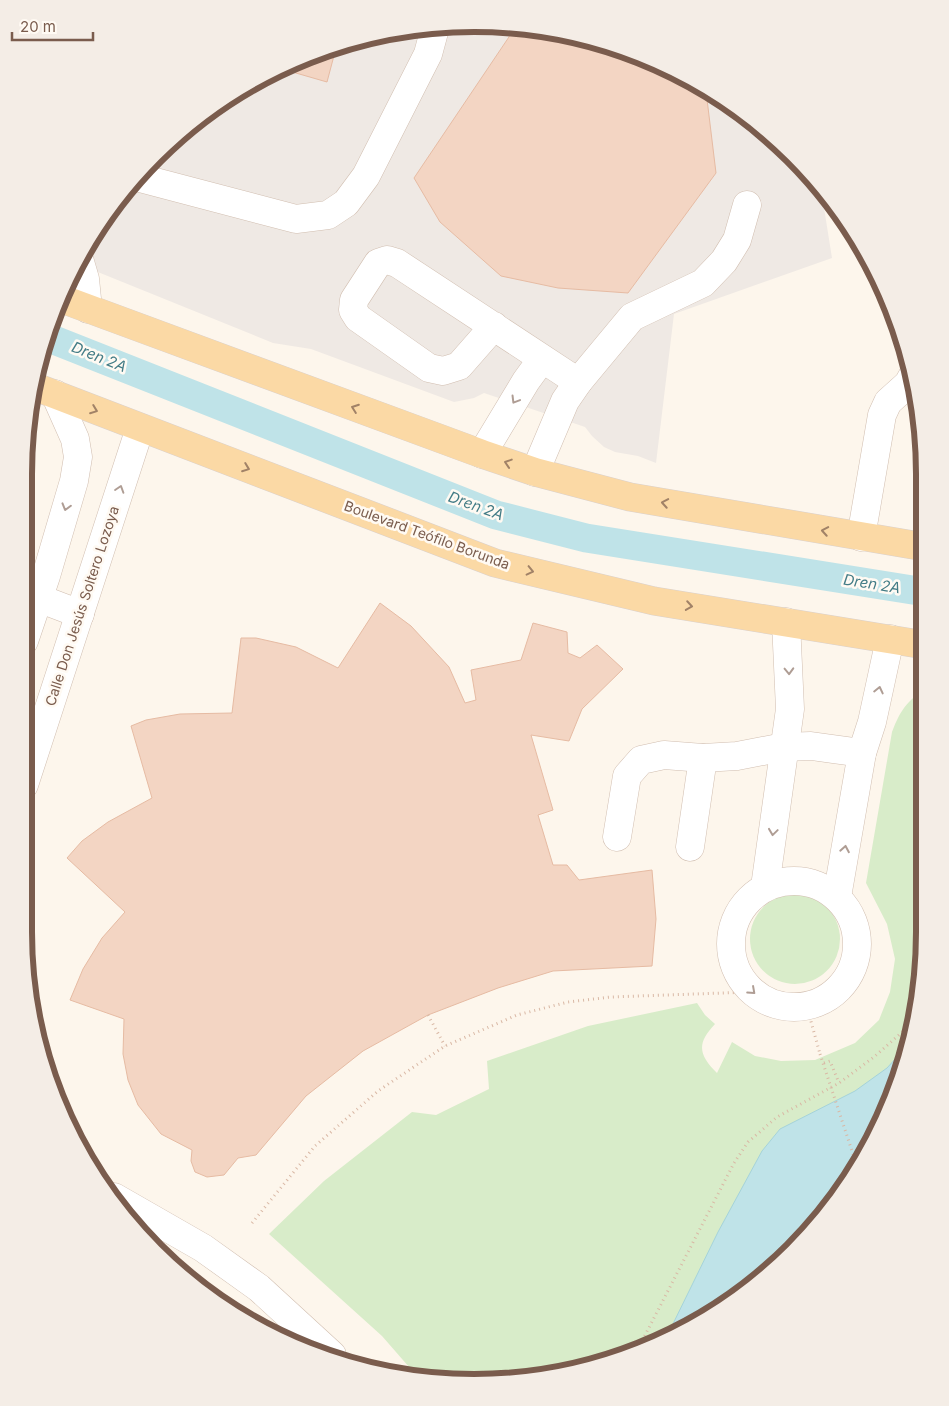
<svg xmlns="http://www.w3.org/2000/svg" width="949" height="1406" font-family="Inter,sans-serif">
<style>
.industrial{fill:#efe9e4}
.green{fill:#d8ecc9}
.water{fill:#bfe3e8;stroke:#a5d3da}
.lines{fill:none;stroke-linecap:round;stroke-linejoin:round}
.canal{stroke:#bfe3e8;stroke-width:29}
.building{fill:#f3d5c3;stroke:#e6bba3}
.minor-casing{stroke:#d1beb0;stroke-width:29}
.major-casing{stroke:#dad1cd;stroke-width:29}
.path{stroke:#d9b8a5;stroke-width:3;stroke-dasharray:1 4;stroke-linecap:butt}
.minor{stroke:#fff;stroke-width:28}
.major{stroke:#fbd9a5;stroke-width:28}
.path-bridge{stroke:#d9b8a5;stroke-width:3;stroke-dasharray:1 4;stroke-linecap:butt}
.oneway{stroke:#af9d94}
.oneway2{stroke:#a18267}
.labels{text-anchor:middle;stroke-width:5;stroke-linejoin:round;paint-order:stroke}
.street-label{font-size:14px;fill:#7a5c4d;stroke:#fffaf3}
.water-label{font-size:15px;font-style:italic;fill:#437c86;stroke:#fffaf3}
.rim{fill:none;stroke:#7a5c4d;stroke-width:6}
</style>
<rect width="100%" height="100%" fill="#fdf6ec"/>
<path class="industrial" d="M474 24 562 32 647 58 725 100 793 156 821 189 832 258 674 314 656 463 638 456 615 452 604 447 592 436 585 427 484 393 474 398 454 402 311 349 273 343 78 264 156 156 224 100 302 58 333 49 386 32Z"/>
<g class="green">
<path d="M925 688V931L917 1019 879 1131 793 1250 700 1322 563 1374 445 1381 416 1375 382 1336 269 1234 324 1181 412 1112 436 1115 489 1089 487 1061 588 1026 697 1003 705 1015 715 1024C696 1044 699 1055 717 1073L732 1042 755 1056 781 1061 815 1060 855 1043 879 1020 890 992 895 959 887 924 866 883 892 732C901 709 906 703 925 688Z"/>
<circle cx="795" cy="939" r="45"/>
</g>
<path class="water" d="M907 1046 879 1131 793 1250 700 1322 668 1334 718 1232 762 1151 780 1129 855 1091 887 1068Z"/>
<g class="lines">
<path class="canal" d="M49 338 496 515 586 538 925 592"/>
</g>
<g class="building">
<path d="M515 28 562 32 647 58 708 91H706L716 173 628 293 558 288 501 276 440 222 414 178Z"/>
<path d="M336 48 327 82 282 69 302 58Z"/>
<path d="M380 603 411 626 449 667 465 703 476 700 471 670 521 660 533 623 567 632 568 653 580 658 597 645 623 669 582 709 569 741 531 735 553 810 538 815 553 865H567L579 880 652 870 656 919 652 966 553 971 498 988 428 1015 363 1051 306 1096 256 1155 238 1158 224 1175 207 1177 195 1172 191 1161 192 1150 161 1134 138 1105 128 1080 123 1054 124 1019 70 1000 83 969 102 938 125 912 67 858 82 841 108 822 152 798 131 726 146 720 180 714 232 713 241 638H256L296 647 338 668Z"/>
</g>
<g class="lines">
<defs>
<g id="minor">
<path d="M140 178 296 219 328 215 346 203 366 176 428 54 435 28"/>
<path d="M80 262 85 279 88 309"/>
<path d="M494 326 459 366 443 371 429 368 358 318 353 310 354 300 378 263 387 260 397 263 578 382 632 317 703 283 724 261 737 240 747 205"/>
<path d="M482 454 526 381 542 359"/>
<path d="M535 472 565 401 578 382"/>
<path d="M861 537 882 415 888 402 908 384 913 375"/>
<path d="M38 598 80 614"/>
<path d="M24 641 46 576 74 481 78 457 75 439 55 394"/>
<path d="M24 785 140 428"/>
<path d="M617 837 627 776 641 760 664 755 703 758 737 756 784 747 811 746 862 753"/>
<path d="M690 847 703 758"/>
<circle cx="794" cy="944" r="63"/>
<path d="M765 887 790 709 786 622"/>
<path d="M837 897 862 753 872 722 890 639"/>
<path d="M114 1197 203 1248 259 1288 332 1355"/>
</g>
<g id="major">
<path d="M62 299 482 454 535 472 630 497 925 547"/>
<path d="M33 386 495 563 654 601 925 645"/>
</g>
</defs>
<use href="#minor" class="minor-casing"/>
<use href="#major" class="major-casing"/>
<g class="path">
<path d="M807 1007 820 1054"/>
<path d="M428 1015 445 1046"/>
<path d="M824 1063 830 1061 839 1083"/>
<path d="M252 1223 315 1146 378 1091 445 1046 517 1015 568 1002 611 997 751 992"/>
<path d="M640 1345 734 1163 748 1142 777 1117 839 1083 874 1057 917 1019"/>
</g>
<use href="#minor" class="minor"/>
<use href="#major" class="major"/>
<path class="path-bridge" d="M820 1054 856 1163"/>
</g>
<defs><path id="oneway-chevron" d="M-2-3.5L2.5 0L-2 3.5" fill="none" stroke-width="1.6" stroke-linecap="round" stroke-linejoin="round" transform="scale(1.25)"/></defs>
<g class="oneway">
<use href="#oneway-chevron" transform="translate(515 400) rotate(121)"/>
<use href="#oneway-chevron" transform="translate(120 489) rotate(-72)"/>
<use href="#oneway-chevron" transform="translate(66 507) rotate(106)"/>
<use href="#oneway-chevron" transform="translate(789 671) rotate(88)"/>
<use href="#oneway-chevron" transform="translate(879 690) rotate(-77)"/>
<use href="#oneway-chevron" transform="translate(773 832) rotate(98)"/>
<use href="#oneway-chevron" transform="translate(845 849) rotate(-80)"/>
<use href="#oneway-chevron" transform="translate(752 991) rotate(42)"/>
</g>
<g class="oneway2">
<use href="#oneway-chevron" transform="translate(355 408) rotate(-160)"/>
<use href="#oneway-chevron" transform="translate(94 410) rotate(21)"/>
<use href="#oneway-chevron" transform="translate(508 463) rotate(-162)"/>
<use href="#oneway-chevron" transform="translate(246 468) rotate(21)"/>
<use href="#oneway-chevron" transform="translate(665 503) rotate(-170)"/>
<use href="#oneway-chevron" transform="translate(825 531) rotate(-170)"/>
<use href="#oneway-chevron" transform="translate(530 571) rotate(13)"/>
<use href="#oneway-chevron" transform="translate(689 606) rotate(9)"/>
</g>
<g class="labels">
<g class="street-label">
<text transform="translate(427 535) rotate(20)" y="5">Boulevard Teófilo Borunda</text>
<text transform="translate(82 606) rotate(-72)" y="5">Calle Don Jesús Soltero Lozoya</text>
</g>
<g class="water-label">
<text transform="translate(99 357) rotate(22)" y="5">Dren 2A</text>
<text transform="translate(476 506) rotate(20)" y="5">Dren 2A</text>
<text transform="translate(872 584) rotate(9)" y="5">Dren 2A</text>
</g>
</g>
<path d="M0 0H949V1406H0ZM474 32H474A442 442 0 0 1 916 474V932A442 442 0 0 1 474 1374H474A442 442 0 0 1 32 932V474A442 442 0 0 1 474 32Z" fill="#f4ede6" fill-rule="evenodd"/>
<path class="rim" d="M474 32H474A442 442 0 0 1 916 474V932A442 442 0 0 1 474 1374H474A442 442 0 0 1 32 932V474A442 442 0 0 1 474 32Z"/>
<path d="M12 32v8h81v-8" fill="none" stroke="#7a5c4d" stroke-width="2.5"/>
<text x="20" y="32" font-size="15" fill="#7a5c4d" stroke="#fffaf3" stroke-width="4" paint-order="stroke">20 m</text>
</svg>
